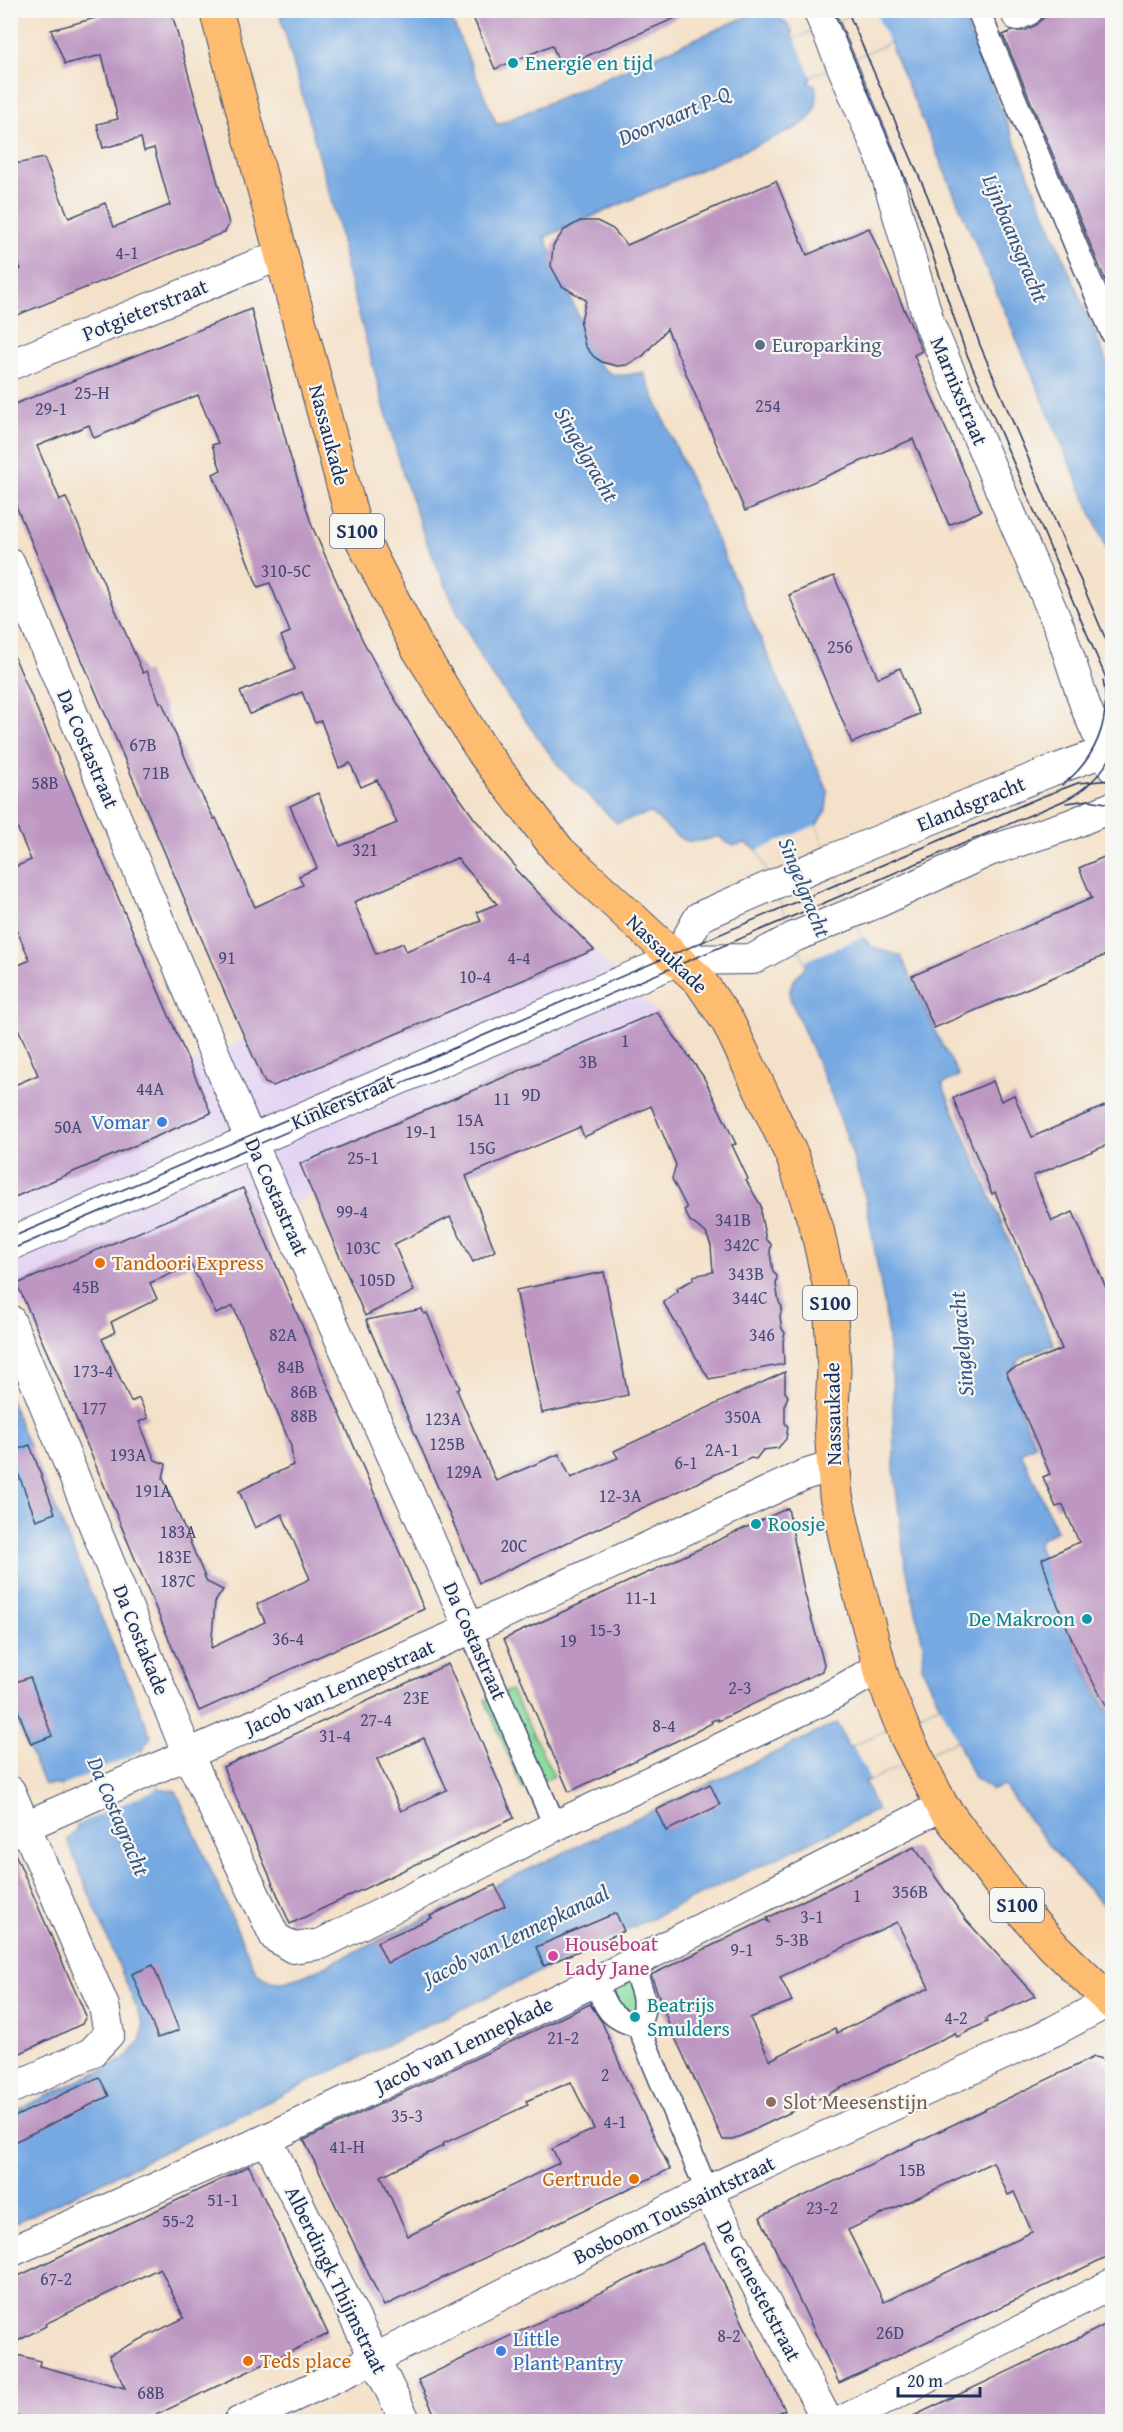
<svg xmlns="http://www.w3.org/2000/svg" width="1123" height="2432" font-family="'Gentium Book Plus',serif">
<style>
.built{fill:#e3d3f2}
.green{fill:#8bdd9e;stroke:#53867e;stroke-width:1.5}
.water{fill:#76a9e2;stroke:#486ca0;stroke-width:1.5}
.pier{fill:#f4e1c9}
.building{fill:#bd97c2;fill-rule:evenodd}
.lines{fill:none;stroke-linecap:round;stroke-linejoin:round}
.pedestrian-casing{stroke:#3c4a6e;stroke-width:25}
.minor-casing{stroke:#3c4a6e;stroke-width:32}
.tertiary-casing{stroke:#3c4a6e;stroke-width:35}
.primary-casing{stroke:#3c4a6e;stroke-width:35}
.pedestrian{stroke:#fff;stroke-width:22}
.minor{stroke:#fff;stroke-width:30}
.tertiary{stroke:#fff;stroke-width:33}
.primary{stroke:#febc70;stroke-width:33}
.tram{stroke:#1b2f5e;stroke-width:1.5}
.culture-dot{fill:#0f9aa8;stroke:#f6f6f2;stroke-width:2}
.service-dot{fill:#5c6f8a;stroke:#f6f6f2;stroke-width:2}
.shop-dot{fill:#3f7fe0;stroke:#f6f6f2;stroke-width:2}
.food-dot{fill:#e8710a;stroke:#f6f6f2;stroke-width:2}
.hotel-dot{fill:#d1479c;stroke:#f6f6f2;stroke-width:2}
.education-dot{fill:#8d6e63;stroke:#f6f6f2;stroke-width:2}
.labels{text-anchor:middle;stroke-width:4.5;stroke-linejoin:round;paint-order:stroke}
.number-label{font-size:18px;fill:#444977}
.shield{fill:#f6f6f2;stroke:#5d6b8a;stroke-width:1.5}
.shield-label{font-size:20px;font-weight:bold;fill:#1b2f5e}
.culture-label{font-size:21px;fill:#0d838f;stroke:#f6f6f2;text-anchor:start}
.street-label{font-size:21px;fill:#1b2f5e;stroke:#f6f6f2}
.service-label{font-size:21px;fill:#4e5e75;stroke:#f6f6f2;text-anchor:start}
.shop-label{font-size:21px;fill:#366cbe;stroke:#f6f6f2;text-anchor:end}
.food-label{font-size:21px;fill:#c56008;stroke:#f6f6f2;text-anchor:start}
.hotel-label{font-size:21px;fill:#b23c85;stroke:#f6f6f2;text-anchor:start}
.education-label{font-size:21px;fill:#785e54;stroke:#f6f6f2;text-anchor:start}
.water-label{font-size:22px;font-style:italic;fill:#365486;stroke:#f6f6f2}
</style>
<rect width="100%" height="100%" fill="#f6f6f2"/>
<filter id="ink" filterUnits="userSpaceOnUse"><feTurbulence type="fractalNoise" baseFrequency=".0167" numOctaves="2"/><feDisplacementMap in="SourceGraphic" scale="12" xChannelSelector="R" yChannelSelector="G"/><feConvolveMatrix kernelMatrix="1 2 1 2 8 2 1 2 1" color-interpolation-filters="sRGB"/></filter>
<filter id="wash" filterUnits="userSpaceOnUse"><feTurbulence type="fractalNoise" baseFrequency=".008" numOctaves="4" result="noise"/><feDisplacementMap in="SourceGraphic" scale="24" xChannelSelector="R" yChannelSelector="G"/><feGaussianBlur stdDeviation="1.35" result="paint"/><feColorMatrix in="noise" values="0 0 0 0 0 0 0 0 0 0 0 0 0 0 0 0 0 1.4 0 .05"/><feComposite in="paint" operator="in"/></filter>
<g filter="url(#wash)">
<rect width="100%" height="100%" fill="#f4e1c9"/>
<path class="built" d="M563 919 659 1015 671 1032 622 1053 572 1107 580 1127 478 1171 312 1193 260 1227 150 1282 157 1299 135 1310 127 1292 36 1329 26 1305 11 1312 10 1087 171 1018 190 1063 296 1018 387 950 403 943 415 973 445 961 436 939 450 933 456 946Z"/>
<g class="green">
<path d="M511 1690 554 1776 523 1789 485 1700Z"/>
<path d="M630 1968 642 2002 630 2020 599 1984Z"/>
</g>
<path class="water" d="M279 11H448L497 125 757 12C774 12 785 18 793 33L791 36 795 39 861 11H968L962 15 1112 374V561L892 49V44L889 43 811 76 809 83 815 85C820 103 814 117 798 127L545 237 599 365C613 379 625 376 643 372L828 792 826 810 816 826 862 937 873 947 901 956 937 1035 959 1076 942 1084 1054 1345C1042 1349 1028 1352 1019 1361 1002 1378 1028 1426 1035 1445L1021 1452 1057 1531 1041 1539 1038 1545C1059 1605 1078 1665 1112 1718V1913C1071 1875 1037 1832 1004 1786L992 1790 974 1778 957 1740 865 1782 877 1810 11 2225V2113L125 2059C137 2047 143 2041 143 2024L67 1840 77 1828V1824L60 1785H44L11 1708 10 1400 151 1736 141 1751 158 1788 176 1791 256 1972C275 1989 290 1981 310 1973L837 1723 849 1748 940 1705 922 1667 923 1644 904 1558 894 1469 893 1388 885 1309 866 1200 847 1137 831 1094 790 998C789 982 796 977 806 966L805 961 758 850 745 843C733 847 727 845 719 836 677 850 680 835 650 813L617 823 562 770 489 671 459 616 425 538 401 468 346 267 338 225Z"/>
<g class="pier">
<path d="M861 11H875L889 43 811 76 795 39Z"/>
<path d="M816 825 862 937 805 961 758 850Z"/>
<path d="M940 1705 957 1740 870 1780 853 1746Z"/>
<path d="M141 1751 158 1788 77 1825 60 1787Z"/>
</g>
<g id="blocks">
<g class="building">
<path d="M102 10H171L229 224 225 232 10 318V274L21 269 10 243V165L44 158 69 218 105 203 114 227 170 205 154 148 144 151 141 138 103 148 97 124 118 119 102 55 65 64 51 30 103 16Z"/>
<path d="M470 10H692V11L561 67 552 45 495 69Z"/>
<path d="M1060 10H1113V299L1003 35 1012 31H1024L1036 25 1043 18Z"/>
<path d="M776 181 807 255 869 228 922 351 914 355 981 511 949 525 913 439 745 511 667 329 643 356 627 365 617 366 602 362 594 357 585 346 580 324 586 300 562 286 551 266 553 246 564 230 580 221H597L613 229 627 245Z"/>
<path d="M251 309 289 452 312 526 362 639 386 684 424 748 474 818 516 867 515 869 594 950 273 1086 265 1083 227 998 10 492V406ZM198 395 218 443 212 445 221 470 213 474 258 587 270 583 290 632 281 636 295 669 240 692 250 714 302 692 315 723 321 721 339 768 350 763 361 787 377 780 397 823 340 846 318 793 290 806 317 868 299 876 303 885 255 907 216 818 214 819 197 786 162 702 160 703 147 671 143 673 70 506 66 498 60 500 37 446 89 425 94 438ZM457 858 497 904 477 912 481 921 406 951 403 943 376 954 354 902Z"/>
<path d="M834 576 878 678 900 668 919 714 852 743 789 595Z"/>
<path d="M11 649 211 1113 10 1199V1087L38 1075 10 1009V969L30 960 10 915V869L31 860 10 811Z"/>
<path d="M1113 853V952L934 1028 912 976 1092 898 1079 868Z"/>
<path d="M657 1012 703 1076 736 1144 732 1145 748 1179 746 1180 761 1206V1216L766 1240 771 1244 770 1252 773 1272 777 1276 776 1285 779 1302 782 1307 780 1317 782 1329 785 1333 783 1341 784 1364 709 1379 663 1302 678 1291 677 1288 693 1280V1276L713 1272 711 1246 706 1233 690 1221 684 1210 687 1208 672 1179 676 1165 651 1106 584 1137 580 1127 466 1176 495 1251 473 1262 450 1217 394 1244 414 1291 365 1316 300 1164Z"/>
<path d="M993 1081 1001 1101 1014 1095 1032 1137 1112 1103V1143L1033 1176 1052 1221 1073 1212 1113 1304V1717L1080 1659 1052 1591 1042 1559 1079 1542 1063 1505 1056 1507 1043 1477 1050 1474 1006 1372 1062 1349 995 1192 992 1194 953 1098Z"/>
<path d="M243 1188 424 1609 199 1711 72 1409 17 1284ZM191 1265 216 1314 233 1306 291 1446 293 1465 239 1491 255 1528 282 1514 310 1579 257 1604 265 1622 211 1648 215 1602 223 1590 207 1582 163 1478 166 1464 155 1460 139 1422 148 1418 139 1398 131 1402 102 1339 115 1332 111 1322 157 1299 150 1283Z"/>
<path d="M604 1272 628 1395 542 1413 516 1290Z"/>
<path d="M422 1309 424 1314 427 1313 460 1388 457 1390 496 1481 559 1454 571 1478 618 1458 614 1451 785 1372V1392L788 1396 785 1404V1423L788 1427 786 1439 778 1448 763 1450 756 1459 751 1458 479 1583 366 1320Z"/>
<path d="M30 1445 55 1513 36 1520 10 1452Z"/>
<path d="M788 1508 804 1591 824 1664 822 1671 718 1721V1719L711 1721 712 1723 695 1732 569 1792 504 1639Z"/>
<path d="M448 1664 514 1818 290 1924 223 1767ZM424 1738 447 1790 401 1811 377 1759Z"/>
<path d="M30 1677 52 1736 31 1744 10 1690V1684Z"/>
<path d="M710 1784 720 1805 666 1831 656 1810Z"/>
<path d="M914 1847 966 1920 1035 1996 985 2019 987 2022 957 2037 955 2033 733 2140H723L670 2027 651 1975 765 1920 769 1922 767 1918ZM897 1922 929 1988 837 2033 835 2028 770 2060 750 2018 792 2001 780 1977Z"/>
<path d="M13 1849 86 2016 82 2024 10 2058V1850Z"/>
<path d="M495 1885 505 1906 387 1963 377 1942 432 1918 430 1916Z"/>
<path d="M616 1913 624 1931 544 1966 536 1947Z"/>
<path d="M153 1965 179 2030 158 2038 132 1974Z"/>
<path d="M590 2004 602 2022 624 2074 670 2169 384 2306 304 2140ZM571 2082 594 2129 552 2149 559 2163 408 2236 381 2176 443 2146 442 2144 528 2105 526 2101Z"/>
<path d="M1094 2057 1100 2058 1113 2069V2254L839 2383 760 2217ZM993 2162 1008 2195 1014 2192 1032 2232 884 2302 848 2230Z"/>
<path d="M99 2077 109 2096 10 2144V2119Z"/>
<path d="M249 2166 328 2334 143 2421H37L10 2415V2353L40 2361 39 2366 125 2388 109 2355 184 2318 160 2268 45 2324 46 2326 10 2345V2280Z"/>
<path d="M704 2243 785 2410 761 2421H438L418 2380Z"/>
<path d="M1113 2321V2421H903L1089 2333Z"/>
</g>
</g>
</g>
<g filter="url(#ink)">
<use href="#blocks" fill-opacity="0" stroke="#3c4a6e" stroke-width="1.5"/>
<g class="lines">
<defs>
<g id="pedestrian">
<path d="M978 10 1112 333"/>
<path d="M470 1629 555 1826"/>
<path d="M631 1964C641 1986 650 2003 638 2026L707 2191"/>
<path d="M596 1981C605 2008 609 2018 638 2026"/>
</g>
<g id="minor">
<path d="M818 10 882 160 930 325 1060 629 1086 708 1112 767"/>
<path d="M1017 15 1028 10"/>
<path d="M10 365 280 255"/>
<path d="M10 563 251 1141 470 1629"/>
<path d="M1112 749 1051 771 830 860 699 917 675 960 753 959 794 937 879 902 989 851 1072 824 1112 807"/>
<path d="M10 1320 188 1755 275 1937 293 1948 321 1944 555 1826 821 1701 879 1668"/>
<path d="M10 1791 104 2006 109 2034 91 2053 10 2089"/>
<path d="M10 1833 470 1629 804 1475 833 1466"/>
<path d="M267 2139 406 2422"/>
<path d="M707 2191 828 2422"/>
<path d="M10 2252 267 2139 631 1964 942 1806"/>
<path d="M239 2422 374 2359 707 2191 1054 2031 1112 2000"/>
<path d="M840 2422 1112 2284"/>
</g>
<path id="tertiary" d="M10 1244 675 960"/>
<path id="primary" d="M216 10 353 522 417 647 483 752 559 851 700 981 728 1022 793 1158 817 1229 829 1283 834 1369 831 1429 836 1496 847 1545 883 1679 906 1736 942 1806 1012 1900 1054 1947 1112 2003"/>
</defs>
<use href="#pedestrian" class="pedestrian-casing"/>
<use href="#minor" class="minor-casing"/>
<use href="#tertiary" class="tertiary-casing"/>
<use href="#primary" class="primary-casing"/>
<use href="#pedestrian" class="pedestrian"/>
<use href="#minor" class="minor"/>
<use href="#tertiary" class="tertiary"/>
<use href="#primary" class="primary"/>
<g class="tram">
<path d="M833 10 911 192 965 350 1112 692"/>
<path d="M847 10 928 197 980 345 1112 654"/>
<path d="M1062 785C1094 761 1112 721 1103 680"/>
<path d="M1066 803 1089 800 1112 804"/>
<path d="M10 1238 1041 797 1078 783 1112 780"/>
<path d="M10 1250 1063 801C1084 791 1101 775 1112 755"/>
</g>
</g>
</g>
<g class="culture-dot">
<circle cx="513" cy="63" r="6"/>
<circle cx="756" cy="1524" r="6"/>
<circle cx="1087" cy="1619" r="6"/>
<circle cx="635" cy="2017" r="6"/>
</g>
<circle class="service-dot" cx="760" cy="345" r="6"/>
<g class="shop-dot">
<circle cx="162" cy="1122" r="6"/>
<circle cx="501" cy="2351" r="6"/>
</g>
<g class="food-dot">
<circle cx="100" cy="1263" r="6"/>
<circle cx="634" cy="2179" r="6"/>
<circle cx="248" cy="2361" r="6"/>
</g>
<circle class="hotel-dot" cx="553" cy="1956" r="6"/>
<circle class="education-dot" cx="771" cy="2102" r="6"/>
<g class="labels">
<g class="number-label">
<text x="127" y="259">4-1</text>
<text x="92" y="399">25-H</text>
<text x="768" y="412">254</text>
<text x="51" y="415">29-1</text>
<text x="286" y="577">310-5C</text>
<text x="840" y="653">256</text>
<text x="143" y="751">67B</text>
<text x="156" y="779">71B</text>
<text x="45" y="789">58B</text>
<text x="365" y="856">321</text>
<text x="227" y="964">91</text>
<text x="519" y="964">4-4</text>
<text x="475" y="983">10-4</text>
<text x="625" y="1047">1</text>
<text x="588" y="1068">3B</text>
<text x="150" y="1095">44A</text>
<text x="531" y="1101">9D</text>
<text x="502" y="1105">11</text>
<text x="470" y="1126">15A</text>
<text x="68" y="1133">50A</text>
<text x="421" y="1138">19-1</text>
<text x="482" y="1154">15G</text>
<text x="363" y="1164">25-1</text>
<text x="352" y="1218">99-4</text>
<text x="733" y="1226">341B</text>
<text x="742" y="1251">342C</text>
<text x="363" y="1254">103C</text>
<text x="746" y="1280">343B</text>
<text x="377" y="1286">105D</text>
<text x="86" y="1293">45B</text>
<text x="750" y="1304">344C</text>
<text x="283" y="1341">82A</text>
<text x="762" y="1341">346</text>
<text x="291" y="1373">84B</text>
<text x="93" y="1377">173-4</text>
<text x="304" y="1398">86B</text>
<text x="94" y="1414">177</text>
<text x="304" y="1422">88B</text>
<text x="743" y="1423">350A</text>
<text x="443" y="1425">123A</text>
<text x="447" y="1450">125B</text>
<text x="722" y="1456">2A-1</text>
<text x="128" y="1461">193A</text>
<text x="686" y="1469">6-1</text>
<text x="464" y="1478">129A</text>
<text x="153" y="1497">191A</text>
<text x="620" y="1502">12-3A</text>
<text x="178" y="1538">183A</text>
<text x="514" y="1552">20C</text>
<text x="174" y="1563">183E</text>
<text x="178" y="1587">187C</text>
<text x="641" y="1604">11-1</text>
<text x="605" y="1636">15-3</text>
<text x="288" y="1645">36-4</text>
<text x="568" y="1647">19</text>
<text x="740" y="1694">2-3</text>
<text x="416" y="1704">23E</text>
<text x="376" y="1726">27-4</text>
<text x="664" y="1732">8-4</text>
<text x="335" y="1742">31-4</text>
<text x="910" y="1898">356B</text>
<text x="857" y="1902">1</text>
<text x="812" y="1923">3-1</text>
<text x="792" y="1946">5-3B</text>
<text x="742" y="1956">9-1</text>
<text x="956" y="2024">4-2</text>
<text x="563" y="2044">21-2</text>
<text x="605" y="2081">2</text>
<text x="407" y="2122">35-3</text>
<text x="615" y="2128">4-1</text>
<text x="347" y="2153">41-H</text>
<text x="912" y="2176">15B</text>
<text x="223" y="2206">51-1</text>
<text x="822" y="2214">23-2</text>
<text x="178" y="2227">55-2</text>
<text x="56" y="2285">67-2</text>
<text x="890" y="2339">26D</text>
<text x="729" y="2342">8-2</text>
<text x="151" y="2399">68B</text>
</g>
<g class="shield">
<rect x="330" y="514" width="54" height="34" rx="4.5"/>
<rect x="803" y="1286" width="54" height="34" rx="4.5"/>
<rect x="990" y="1888" width="54" height="34" rx="4.5"/>
</g>
<g class="shield-label">
<text x="357" y="538">S100</text>
<text x="830" y="1310">S100</text>
<text x="1017" y="1912">S100</text>
</g>
<g class="culture-label">
<text x="525" y="70">Energie en tijd</text>
<text x="768" y="1531">Roosje</text>
<text x="1075" y="1626" text-anchor="end">De Makroon</text>
<text x="647" y="2012">Beatrijs<tspan x="647" dy="24">Smulders</tspan></text>
</g>
<g class="street-label">
<text transform="translate(145 310) rotate(-22)" y="7">Potgieterstraat</text>
<text transform="translate(959 391) rotate(67)" y="7">Marnixstraat</text>
<text transform="translate(329 435) rotate(75)" y="7">Nassaukade</text>
<text transform="translate(88 749) rotate(67)" y="7">Da Costastraat</text>
<text transform="translate(971 804) rotate(-22)" y="7">Elandsgracht</text>
<text transform="translate(667 954) rotate(44)" y="7">Nassaukade</text>
<text transform="translate(343 1102) rotate(-23)" y="7">Kinkerstraat</text>
<text transform="translate(277 1197) rotate(66)" y="7">Da Costastraat</text>
<text transform="translate(833 1414) rotate(-91)" y="7">Nassaukade</text>
<text transform="translate(141 1640) rotate(68)" y="7">Da Costakade</text>
<text transform="translate(475 1641) rotate(66)" y="7">Da Costastraat</text>
<text transform="translate(340 1687) rotate(-24)" y="7">Jacob van Lennepstraat</text>
<text transform="translate(464 2045) rotate(-26)" y="7">Jacob van Lennepkade</text>
<text transform="translate(674 2210) rotate(-26)" y="7">Bosboom Toussaintstraat</text>
<text transform="translate(336 2280) rotate(64)" y="7">Alberdingk Thijmstraat</text>
<text transform="translate(759 2291) rotate(62)" y="7">De Genestetstraat</text>
</g>
<g class="service-label">
<text x="772" y="352">Europarking</text>
</g>
<g class="shop-label">
<text x="150" y="1129">Vomar</text>
<text x="513" y="2346" text-anchor="start">Little<tspan x="513" dy="24">Plant Pantry</tspan></text>
</g>
<g class="food-label">
<text x="112" y="1270">Tandoori Express</text>
<text x="622" y="2186" text-anchor="end">Gertrude</text>
<text x="260" y="2368">Teds place</text>
</g>
<g class="hotel-label">
<text x="565" y="1951">Houseboat<tspan x="565" dy="24">Lady Jane</tspan></text>
</g>
<g class="education-label">
<text x="783" y="2109">Slot Meesenstijn</text>
</g>
<g class="water-label">
<text transform="translate(674 115) rotate(-23)" y="8">Doorvaart P-Q</text>
<text transform="translate(1016 238) rotate(67)" y="8">Lijnbaansgracht</text>
<text transform="translate(587 454) rotate(60)" y="8">Singelgracht</text>
<text transform="translate(805 887) rotate(68)" y="8">Singelgracht</text>
<text transform="translate(961 1344) rotate(-95)" y="8">Singelgracht</text>
<text transform="translate(119 1816) rotate(67)" y="8">Da Costagracht</text>
<text transform="translate(516 1935) rotate(-26)" y="8">Jacob van Lennepkanaal</text>
</g>
</g>
<rect width="1123" height="2432" fill="none" stroke="#f6f6f2" stroke-width="36"/>
<path d="M898 2387v9h82v-9" fill="none" stroke="#1b2f5e" stroke-width="3"/>
<text x="907" y="2387" font-size="18" fill="#1b2f5e" stroke="#f6f6f2" stroke-width="4.5" paint-order="stroke">20 m</text>
</svg>
